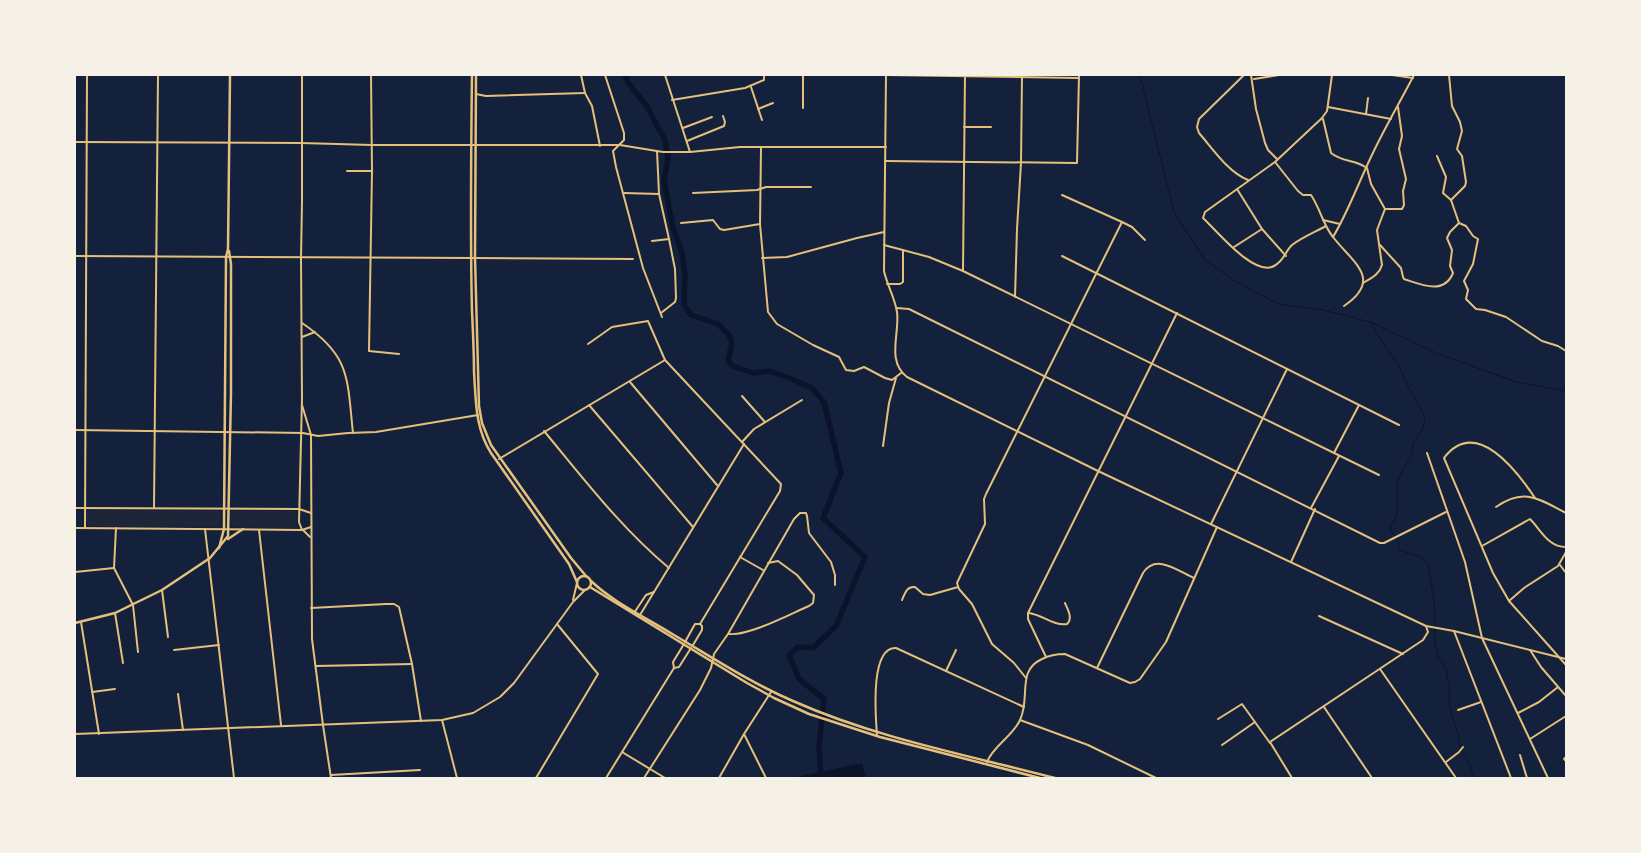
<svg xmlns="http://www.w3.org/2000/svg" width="1641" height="853" font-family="Overpass,sans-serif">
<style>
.green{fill:#1d2539}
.water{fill:#0b132b}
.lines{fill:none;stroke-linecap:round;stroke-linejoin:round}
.stream{stroke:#0b132b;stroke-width:1}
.river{stroke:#0b132b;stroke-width:5.5}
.minor{stroke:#e5c07b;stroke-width:2}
.tertiary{stroke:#e5c07b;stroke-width:2}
.secondary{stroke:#e5c07b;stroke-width:2.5}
</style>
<rect width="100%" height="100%" fill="#14213d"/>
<g class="green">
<path d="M90 510 217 511 220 514V525L217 527 90 526 87 523V512Z"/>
<path d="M235 511H293L296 515V526L293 528 235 527 231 524V513Z"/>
</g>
<path class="water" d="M862 763 866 778H792Z"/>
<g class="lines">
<g class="stream">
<path d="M1140 75 1174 212 1205 260 1233 280 1278 304 1323 310 1370 322 1436 353 1516 382 1566 391"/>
<path d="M1371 322 1376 333 1399 366 1407 385 1425 416 1423 429 1414 442 1410 458 1397 482V516L1391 526V531L1398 539 1399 550 1421 557 1428 563 1435 609V644L1438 657 1443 663 1447 672V679L1450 683C1446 707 1453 715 1459 737 1459 741 1459 745 1461 749 1466 759 1471 765 1473 778"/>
</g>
<path class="river" d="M625 75 628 83 646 105 665 140 668 159 664 180 673 228 682 253 685 276 684 305 691 315 718 324 729 335 732 343 728 360 732 366 753 373 769 371 787 377 812 388 824 402 841 473 823 518 865 557 836 626 813 648 798 647 789 655 799 679 824 699 819 746 821 778"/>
<g class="minor">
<path d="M371 75 372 171 369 351 399 354"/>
<path d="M581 75 585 93 592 106 600 146"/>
<path d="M605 75 624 133V140L613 151 616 167 643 268 662 317"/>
<path d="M649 75H651"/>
<path d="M665 75 690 152"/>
<path d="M803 75V108"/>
<path d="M886 75 1079 78"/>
<path d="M1244 75 1199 119 1197 127 1199 133C1213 149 1228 172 1248 180"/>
<path d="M1251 75 1256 109 1265 143 1268 150 1277 159"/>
<path d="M1392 75 1413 78"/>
<path d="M1449 75 1452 106 1460 122 1462 131 1457 149 1462 156 1466 182 1465 186 1451 200"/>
<path d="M1254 79 1279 75"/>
<path d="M751 87 762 120"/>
<path d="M476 94 486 96 585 93"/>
<path d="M672 100 745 88 764 80V75"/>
<path d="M1328 107 1391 119"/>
<path d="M758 109 773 103"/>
<path d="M1366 114 1368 98"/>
<path d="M1323 119 1331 153C1342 162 1356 160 1367 168L1371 184 1385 209"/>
<path d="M964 127H991"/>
<path d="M683 128 712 117"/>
<path d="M687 141 724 126 725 122 723 116"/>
<path d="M761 148 760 224 768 312 777 324 813 345 839 357 846 370 854 371 864 367 885 378 892 380 901 373"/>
<path d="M1437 156 1446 177 1443 193 1451 200 1459 223 1466 226 1473 236 1478 239 1473 264 1464 281 1468 290 1466 299 1476 309 1485 310 1506 317 1542 341 1558 346 1566 351"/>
<path d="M885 161 1077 163 1079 75"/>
<path d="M1275 162 1298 191 1303 195H1311C1320 208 1323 225 1333 237 1352 262 1384 279 1344 306"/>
<path d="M347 171H372"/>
<path d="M1237 189 1262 229 1286 256"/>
<path d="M624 193 659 194"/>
<path d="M693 193 757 190 766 187H811"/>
<path d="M1062 195 1122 222 1132 227 1145 240"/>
<path d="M1385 209H1402L1404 205 1403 191 1406 179 1399 149 1402 136 1398 107"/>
<path d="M1323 220 1340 224"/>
<path d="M681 223 713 220 720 229 724 230 760 224"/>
<path d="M1326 226C1315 232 1301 238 1292 245 1285 251 1285 260 1274 266 1254 277 1217 231 1203 218L1205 212 1275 162 1322 118 1327 111 1332 75"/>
<path d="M1333 237C1348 212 1358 184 1371 157 1384 129 1400 102 1414 75"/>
<path d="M652 241 669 239 659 194 657 151"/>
<path d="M884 245 929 257 963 271 1379 475"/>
<path d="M1380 245 1401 268 1403 277 1404 279C1422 285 1444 295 1453 273L1450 266 1452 250 1447 238 1450 232 1459 223"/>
<path d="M1234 247 1262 229"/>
<path d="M1062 256 1399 425"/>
<path d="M475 258 633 259"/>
<path d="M762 258 787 257 857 238 884 232"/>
<path d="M963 270 965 75"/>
<path d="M1363 283C1371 278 1379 275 1382 265L1377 230 1385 209"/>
<path d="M887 284H900L903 282V250"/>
<path d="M1015 297 1017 229 1021 163 1022 75"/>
<path d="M897 308 909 309 1380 543H1384L1446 512"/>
<path d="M661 313 675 302 676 298 675 269 669 239"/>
<path d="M302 323C351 356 347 378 353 433"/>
<path d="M302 337 315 332"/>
<path d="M588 344 612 327 648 321 665 360 781 484 780 491 700 624H695L685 642"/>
<path d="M630 382 717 485"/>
<path d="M742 396 765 422"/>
<path d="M589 405 693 527"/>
<path d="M544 431C584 479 621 528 669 568"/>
<path d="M742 442 754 429 802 400"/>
<path d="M883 446 889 403 896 378"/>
<path d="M1334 453 1359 405"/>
<path d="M1427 453 1465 562 1482 638 1548 778"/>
<path d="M499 459 665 360"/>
<path d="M1535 498C1517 471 1476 416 1444 458L1493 573 1509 601 1566 665"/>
<path d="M1496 507C1524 487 1539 499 1566 513"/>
<path d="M154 508 158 75"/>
<path d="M1311 508 1339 456"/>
<path d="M1211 524 1287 369"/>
<path d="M85 528 87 75"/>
<path d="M116 528 114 568 133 605 138 652"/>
<path d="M259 530 281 725"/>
<path d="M1482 546 1530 519C1541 530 1548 547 1566 547"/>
<path d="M740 557 763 570"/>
<path d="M1291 562 1315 509"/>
<path d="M1560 565 1566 573"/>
<path d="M75 572 114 568"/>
<path d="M162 590 168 637"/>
<path d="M902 600C905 593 907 586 915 587L923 594 930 595 958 587"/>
<path d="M1509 601 1524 588 1558 566 1566 552"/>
<path d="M311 608 386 604H394L399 607 412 664 421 721"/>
<path d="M115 613 123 663"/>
<path d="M634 613 646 595 654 592"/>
<path d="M1029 613C1043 615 1053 626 1067 624 1073 618 1068 610 1065 603"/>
<path d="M640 615 744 444"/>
<path d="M1319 616 1403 654"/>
<path d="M81 622 99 734"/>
<path d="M1426 626 1454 631 1566 659"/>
<path d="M1454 631 1511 778"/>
<path d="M729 634C749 636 790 614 809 606L813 603 814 595 797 575 778 561 768 563"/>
<path d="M693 645 702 630V626L700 624"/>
<path d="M174 650 219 645"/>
<path d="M1530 650 1541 667 1566 696"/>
<path d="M1046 657 1028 619V613L1177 313"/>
<path d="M316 666 412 664"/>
<path d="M1097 668 1143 573C1156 553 1178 571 1194 578"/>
<path d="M1380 669 1456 778"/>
<path d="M946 671 956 650"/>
<path d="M1026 678 1014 663 992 644 972 604 959 589 957 583 985 524 984 499 986 494 1122 222"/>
<path d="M92 692 115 689"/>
<path d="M178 694 183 730"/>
<path d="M1324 707 1372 778"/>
<path d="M1458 710 1481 702"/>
<path d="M1518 713 1539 702 1558 687"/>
<path d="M1218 719 1242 704 1270 743"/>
<path d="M442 720 457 778"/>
<path d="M1020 720 1088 745 1156 778"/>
<path d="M323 725 331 778"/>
<path d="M744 734 766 778"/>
<path d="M877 736C876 719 869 647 896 648L1024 707"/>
<path d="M1530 739 1566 716"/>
<path d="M1222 745 1255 722"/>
<path d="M622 752 665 778"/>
<path d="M1520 755 1527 778"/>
<path d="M1566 757 1564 759 1566 761"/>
<path d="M987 762C993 746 1013 736 1020 720 1031 697 1016 671 1042 659 1050 655 1057 654 1065 654L1130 683 1135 682 1140 679 1166 642 1217 527"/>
<path d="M1446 762 1459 752 1463 747"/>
<path d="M331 775 420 770"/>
<path d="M536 778 598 674 557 624"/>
<path d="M644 778 700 690 711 668 714 654 728 634 794 519 800 513H806L807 516 809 533 831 562 835 575V585"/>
<path d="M719 778 744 734 771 692"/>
</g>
<g class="tertiary">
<path d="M302 75V201L301 258 302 399 299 522 302 530"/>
<path d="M886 75 884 271C887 285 895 298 897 312 900 333 886 361 907 377L1098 471 1426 626 1428 632 1423 640 1270 742 1292 778"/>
<path d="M75 142 301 143 372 145H620L663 152H690L740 147H886"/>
<path d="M75 256 475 258"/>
<path d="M302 405 311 435 312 639 323 725"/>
<path d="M75 430 303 433 318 436 348 433 376 432 478 415"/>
<path d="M75 508 299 509 311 513"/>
<path d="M75 528 302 530 311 527"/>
<path d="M205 529 234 778"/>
<path d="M303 530 310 537"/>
<path d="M573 600 577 583"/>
<path d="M674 668 673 662 684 644"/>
<path d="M75 734 442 720 473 713 500 697 514 683 573 602 585 590"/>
<path d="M606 778 674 668 679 667 691 648"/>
</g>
<g class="secondary">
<path d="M472 75C471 154 470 233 472 311 473 332 474 352 474 372 476 401 475 428 491 453L569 564 577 582"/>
<path d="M476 75 475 258 479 406 482 423 491 445 571 558 586 576"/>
<path d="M228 539 243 529"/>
<path d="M219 548 224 529 226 257 228 249 230 75"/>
<circle cx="584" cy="583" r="7"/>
<path d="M591 581C614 603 647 618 674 635 713 658 751 683 793 701 876 738 967 755 1055 778"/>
<path d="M590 587 747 683 774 698 809 714 880 737 1040 778"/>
<path d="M75 623 115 613 162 590 210 558 228 536 231 393V264L229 251"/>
</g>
</g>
<rect width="1641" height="853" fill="none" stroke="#f6f1e7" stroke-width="152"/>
</svg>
